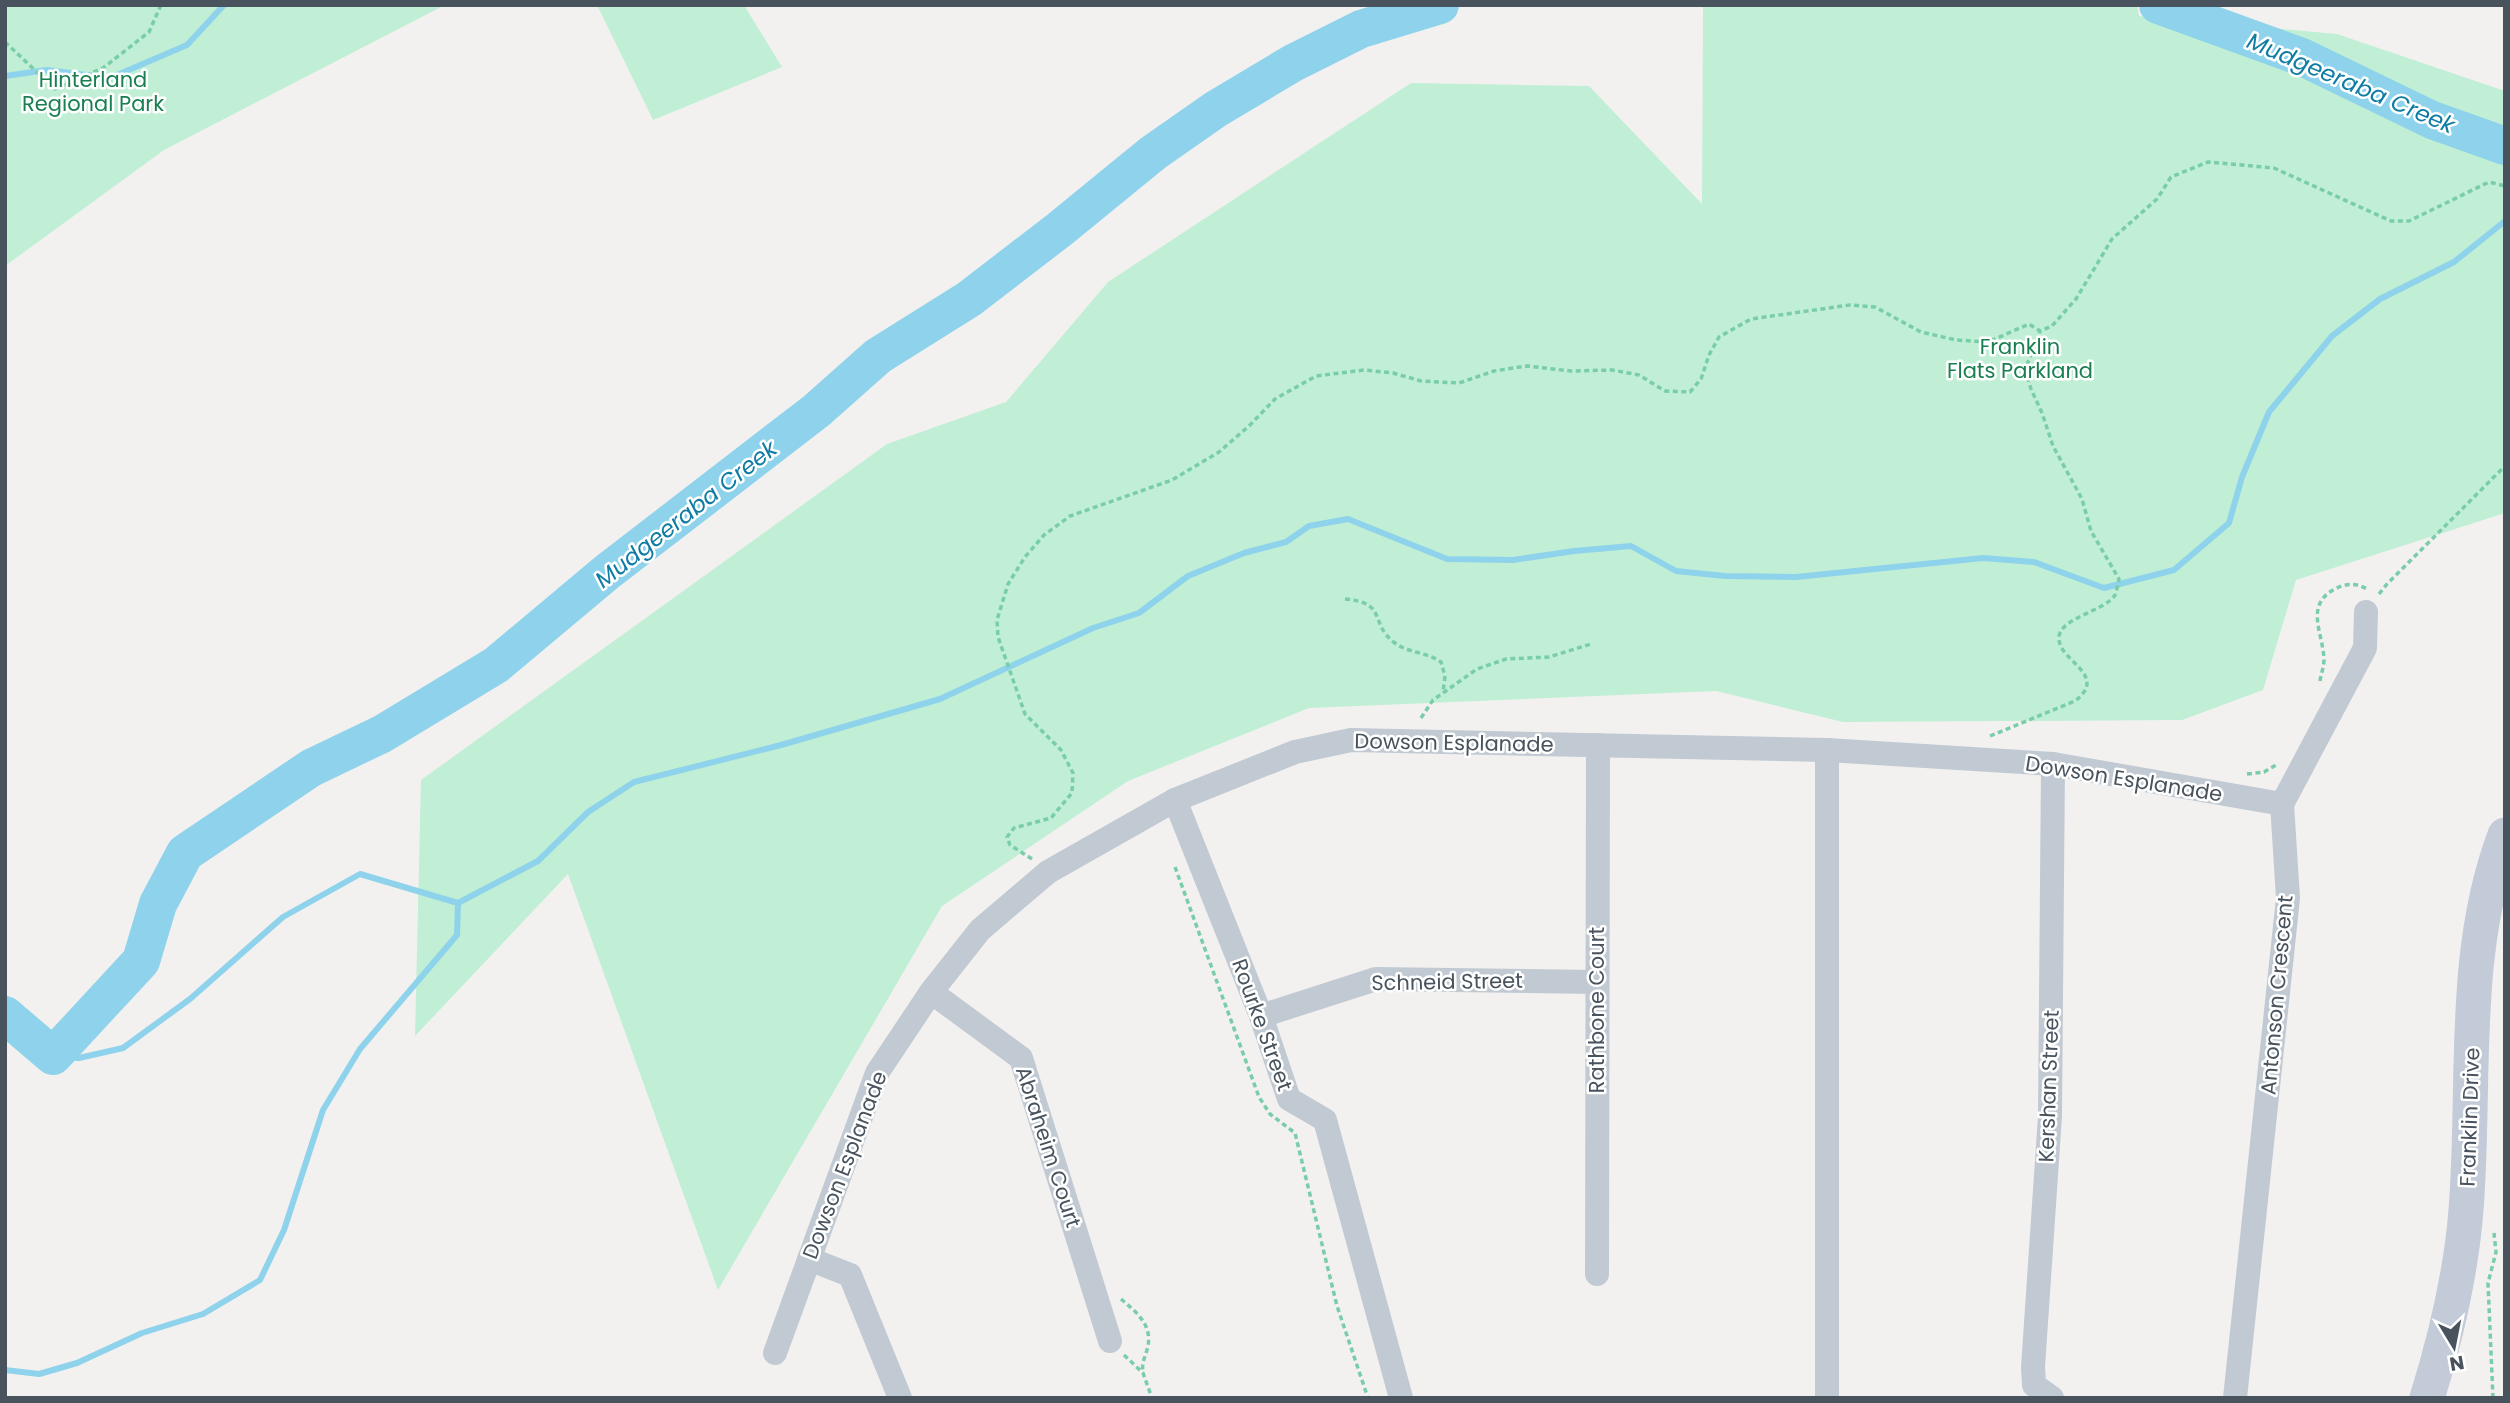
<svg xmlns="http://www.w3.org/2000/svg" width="2510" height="1403" font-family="Poppins,sans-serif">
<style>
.green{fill:#c0efd5}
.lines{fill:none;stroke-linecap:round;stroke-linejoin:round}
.stream{stroke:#8ed3eb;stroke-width:6}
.river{stroke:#8ed3eb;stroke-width:38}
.path{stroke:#79cda8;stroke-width:3.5;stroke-dasharray:5 3.5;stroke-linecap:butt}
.minor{stroke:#c1cad2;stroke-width:24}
.secondary{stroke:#c2cbd7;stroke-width:35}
.labels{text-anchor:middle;stroke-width:5;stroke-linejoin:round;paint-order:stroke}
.park-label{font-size:21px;fill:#197f51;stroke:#fff}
.street-label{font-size:21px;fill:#48535e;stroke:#fff}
.water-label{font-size:23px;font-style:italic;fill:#0f7ca3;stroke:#fff}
</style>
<rect width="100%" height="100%" fill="#f3f1f0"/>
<g class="green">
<path d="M5 5H445L164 150 5 266Z"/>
<path d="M597 5H744L782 67 653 120Z"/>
<path d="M1703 5H2137L2139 16 2337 34 2505 91V513L2296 580 2263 690 2182 720 1843 722 1716 691 1309 708 1128 781 942 906 718 1290 568 874 415 1036 421 780 887 444 1006 402 1108 282 1411 83 1589 86 1702 204Z"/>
</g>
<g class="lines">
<g class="stream">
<path d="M5 76 47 70 110 78 187 45 224 5"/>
<path d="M53 1056 79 1058 123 1048 190 999 283 917 360 874 458 903 538 861 588 812 634 782 781 745 940 699 1093 628 1139 613 1188 576 1244 553 1286 542 1309 526 1348 519 1447 559 1513 560 1574 551 1631 546 1676 571 1725 576 1796 577 1983 558 2034 562 2104 588 2174 570 2229 523 2242 477 2269 412 2332 336 2380 299 2454 262 2505 221"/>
<path d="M5 1370 39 1374 77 1363 142 1333 203 1314 260 1280 284 1230 323 1110 360 1049 457 935 458 903"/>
</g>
<g class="river">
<path d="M2158 5 2302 57 2432 120 2505 146"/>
<path d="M5 1015 53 1056 141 961 158 904 185 853 311 768 382 734 496 665 607 572 816 411 878 356 969 299 1060 229 1153 153 1216 109 1293 63 1361 29 1440 5"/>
</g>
<g class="path">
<path d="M5 42 55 89 103 68 149 32 161 5"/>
<path d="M2379 594 2387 584 2505 466"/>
<path d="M1345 599C1389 603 1368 623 1395 643 1408 653 1427 652 1441 662L1445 676 1443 693"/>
<path d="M2320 681C2321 674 2324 667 2324 659 2323 633 2304 605 2335 589 2346 583 2357 583 2367 589"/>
<path d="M1421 718 1433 700 1477 669 1506 659 1549 657 1591 644"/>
<path d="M1990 736 2075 701C2110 674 2057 661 2059 637 2060 618 2105 611 2115 595 2117 590 2118 584 2119 579L2091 531 2082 499 2053 446 2042 413 2031 389 2027 375V365L2040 331"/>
<path d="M2247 774 2264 772 2276 765"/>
<path d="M1032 859 1010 845 1007 837 1014 828 1051 818 1072 793 1073 773 1061 750 1025 714 998 637 997 620 1008 584 1025 557 1044 535 1070 516 1172 480 1219 452 1249 426 1275 399 1316 376 1364 370 1393 373 1421 381 1459 383 1494 371 1527 366 1571 371 1612 370 1639 375 1665 391 1690 392 1701 379 1709 355 1719 337 1751 319 1850 305 1875 307 1921 332 1956 340 1988 342 2029 324 2040 331 2052 326 2076 299 2112 239 2157 199 2171 177 2208 162 2274 168 2391 221H2409L2489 182 2505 186"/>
<path d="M1175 867 1259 1097 1270 1114 1295 1133 1337 1306 1368 1398"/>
<path d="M1121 1299C1136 1312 1152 1324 1148 1346 1146 1356 1141 1362 1143 1373"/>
<path d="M1124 1355 1143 1373 1152 1398"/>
<path d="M2493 1398 2488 1283 2496 1252 2494 1233"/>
</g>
<g class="minor">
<path d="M1827 750V1398"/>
<path d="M1175 800 1261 1016 1289 1099 1325 1120 1401 1398"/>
<path d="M931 992 1021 1058 1110 1341"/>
<path d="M1261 1016 1376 979 1597 982"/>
<path d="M809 1259 850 1275 900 1398"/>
<path d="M1597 1274 1598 745"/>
<path d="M775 1353 877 1073 931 992 980 930 1048 872 1175 800 1295 752 1351 740 1827 750 2053 764 2282 804"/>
<path d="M2052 1398 2034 1385 2033 1367 2050 1116 2053 764"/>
<path d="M2235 1398 2288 898 2282 804 2365 648 2366 612"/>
</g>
<path class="secondary" d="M2427 1398C2446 1337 2461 1274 2466 1210 2476 1085 2460 954 2505 835"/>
</g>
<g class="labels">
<g class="park-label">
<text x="93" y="87">Hinterland<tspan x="93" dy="24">Regional Park</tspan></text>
<text x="2020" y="354">Franklin<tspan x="2020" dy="24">Flats Parkland</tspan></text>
</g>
<g class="street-label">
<text transform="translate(1454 743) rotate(1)" y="7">Dowson Esplanade</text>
<text transform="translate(2124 779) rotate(9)" y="7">Dowson Esplanade</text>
<text transform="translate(1447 982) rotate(-1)" y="7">Schneid Street</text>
<text transform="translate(2277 995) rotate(-85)" y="7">Antonson Crescent</text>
<text transform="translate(1597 1010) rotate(-90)" y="7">Rathbone Court</text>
<text transform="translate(1262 1025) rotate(70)" y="7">Rourke Street</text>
<text transform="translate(2049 1086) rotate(-88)" y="7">Kershan Street</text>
<text transform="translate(2470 1117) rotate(-88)" y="7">Franklin Drive</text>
<text transform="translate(1048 1147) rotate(72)" y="7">Abraheim Court</text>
<text transform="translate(845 1165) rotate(-69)" y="7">Dowson Esplanade</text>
</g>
<g class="water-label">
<text transform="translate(2351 83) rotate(23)" y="8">Mudgeeraba Creek</text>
<text transform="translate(686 514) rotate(-38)" y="8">Mudgeeraba Creek</text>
</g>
</g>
<rect width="2510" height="1403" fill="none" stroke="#48535e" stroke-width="14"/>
<g transform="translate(2454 1347) rotate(170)" stroke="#ffffff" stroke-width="5" paint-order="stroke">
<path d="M0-5L12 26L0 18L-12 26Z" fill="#48535e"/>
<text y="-10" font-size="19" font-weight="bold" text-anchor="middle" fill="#48535e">N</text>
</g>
</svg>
